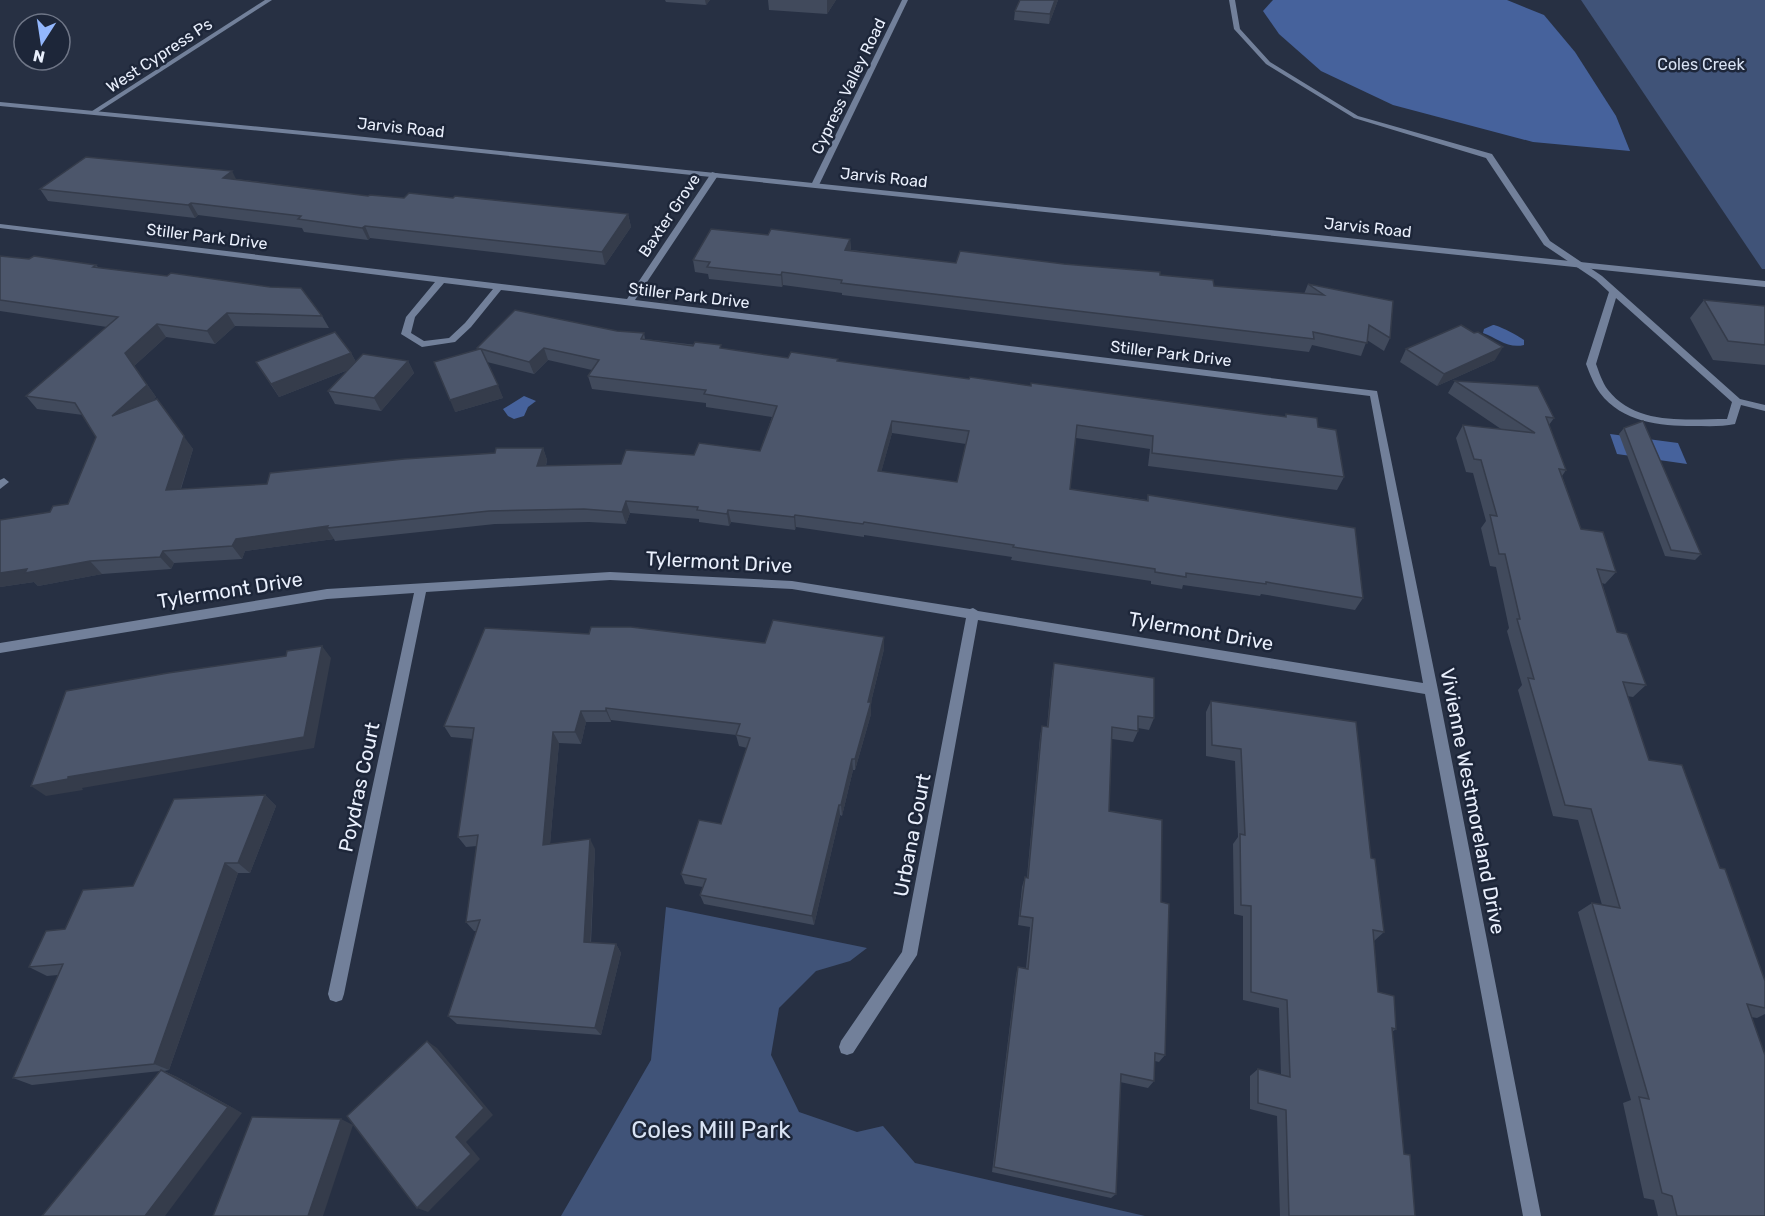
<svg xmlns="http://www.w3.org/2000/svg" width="1765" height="1216" font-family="Rubik,sans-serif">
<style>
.green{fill:#405378}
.water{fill:#46629c}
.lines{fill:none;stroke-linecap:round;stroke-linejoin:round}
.service{fill:#72809a;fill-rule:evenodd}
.minor{fill:#72809a;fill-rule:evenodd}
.tertiary{fill:#72809a;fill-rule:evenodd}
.wall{fill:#414a5c;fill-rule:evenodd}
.shaded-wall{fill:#353c4b}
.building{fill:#4c566b;stroke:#353c4b;stroke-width:1.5;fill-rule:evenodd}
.labels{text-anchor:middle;stroke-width:5;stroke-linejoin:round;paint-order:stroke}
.far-street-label{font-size:16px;fill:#e9effc;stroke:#1d2639}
.far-park-label{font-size:16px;fill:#d9e3f4;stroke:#1d2639}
.street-label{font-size:20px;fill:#e9effc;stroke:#1d2639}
.near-park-label{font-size:24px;fill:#d9e3f4;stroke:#1d2639}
</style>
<rect width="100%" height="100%" fill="#273043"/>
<g class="green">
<path d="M1581 0H1765V269H1762Z"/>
<path d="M666 907 867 948 850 961 816 971 779 1008 771 1055 799 1112 857 1132 883 1126 915 1163 1145 1216H561L651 1060Z"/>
</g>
<g class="water">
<path d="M1273 0H1507L1544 15 1575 52 1616 116 1630 151 1533 142 1393 105 1321 71 1279 34 1263 11Z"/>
<path d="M1493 325C1498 325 1519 336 1524 340V345C1508 349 1497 338 1483 333L1484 329Z"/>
<path d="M524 396 536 401 528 407 524 416 514 419 508 416 503 409Z"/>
<path d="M1610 434 1678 443 1687 464 1617 454Z"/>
</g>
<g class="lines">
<path class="service" d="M1229 0H1235L1240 29 1270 62 1358 116 1492 154 1550 241 1602 276 1740 399 1765 405V411L1741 405 1735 424C1722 427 1706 426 1693 426 1660 426 1622 422 1600 393 1594 385 1590 374 1586 364L1609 292 1596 280 1544 245 1486 158 1354 118 1266 64 1234 29ZM1616 298 1732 402 1727 419C1687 419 1636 426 1608 390 1602 382 1599 372 1596 364Z"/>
<g class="minor">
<path d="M265 0H272L95 114 89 113Z"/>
<path d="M902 0H908L819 185 812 187 811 185Z"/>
<path d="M712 172 719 174 635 300 1377 391 1438 690 1541 1216H1523L1425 694 978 620 917 955 853 1053 847 1055 841 1053 839 1047 841 1041 902 952 966 618 792 589 610 580 426 592 344 994 342 1000 336 1002 330 1000 328 994 414 593 327 599 0 653V643L327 589 610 572 792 581 970 609 973 608 978 611 1423 683 1370 396 501 290 471 327 455 342 422 347 401 334 406 317 435 282 0 228V224L627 299ZM444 283 493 289 465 323 449 338 424 341 411 333 415 317Z"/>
<path d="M4 478 9 482 0 489V480Z"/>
</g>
<path class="tertiary" d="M0 102 365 137 1765 281V287L365 141 0 106Z"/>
</g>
<g class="wall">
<path d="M665 0H710L706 5 666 2Z"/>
<path d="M768 0H836L827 14 769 10Z"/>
<path d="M1058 0 1049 24 1014 20 1015 11Z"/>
<path d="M236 179 368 196 628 214 631 227 605 265 370 238 368 240 304 232 302 228 198 215 195 218 48 201 40 189Z"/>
<path d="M850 239 851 250 956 263 1064 264 1160 275 1214 286 1304 294 1308 284 1390 338 1384 351 1367 340 1361 356 1312 345 1309 352 842 295V293L783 285 782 287 709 279 708 274 695 272 693 260Z"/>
<path d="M0 256 96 265 99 268 322 316 329 328 235 326 215 344 166 337 134 366 156 397 153 400 193 449 181 489 267 484 495 453 543 448 547 460 546 466 621 464 694 455 760 451 772 417 706 407V403L592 389 588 376 592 370 548 360 534 374 487 362 503 398 455 412 478 349 477 348 617 331 644 333 645 339 722 348 788 358 838 362 969 379 1285 417 1286 414 1318 427 1344 477 1337 490 1148 466 1150 449 1076 438 1070 489 1147 500 1148 495 1363 598 1355 610 1261 594 1260 596 1183 585 1182 589 1151 584V581L1011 560 1012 557 864 535V537L796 527 795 530 731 522 729 526 699 522V519L630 513 626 524 589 522 495 524 335 541 334 539 245 551 242 559 174 563 171 569 102 574 38 586 34 582 0 587V520L50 512 68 504 96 437 83 415 37 409 26 396 107 327 0 311ZM892 433 966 444 957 482 881 472Z"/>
<path d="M1704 300 1765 306V365L1713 360 1690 318Z"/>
<path d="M1406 349 1495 360 1437 386 1400 362Z"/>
<path d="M351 353 356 362 408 361 414 373 381 411 335 404 328 391 348 370 279 397 256 362Z"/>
<path d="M1455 381 1554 418 1549 425 1566 470 1562 476 1581 529 1616 572 1605 584 1602 583 1617 632 1646 685 1633 697 1627 696 1649 760 1720 868 1765 981V1014L1757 1018 1751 1017 1765 1216H1658L1654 1200 1644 1198 1623 1103 1631 1100 1578 912 1592 903 1602 905 1578 820 1553 816 1518 690 1522 685 1507 631 1509 628 1496 567 1490 566 1481 528 1486 521 1473 473 1466 472 1456 438 1463 425 1501 429 1448 393Z"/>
<path d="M1624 428 1701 554 1695 560 1665 556 1619 434Z"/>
<path d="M765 643 884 649 871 702V714L855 770H853L842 816 840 815 814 925 704 904 700 895 703 887 685 884 681 874 721 824 747 748 739 746 736 735 611 720V722H586L581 744 559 743 550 844 595 849 591 943 616 944 621 953 601 1035 457 1024 448 1016 477 931H474L466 922 477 846 466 847 458 837 473 739 451 737 444 726Z"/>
<path d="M1054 663 1154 718 1149 730 1138 728V731L1133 742 1112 739 1109 811 1161 902 1165 1055 1159 1062 1155 1061 1154 1081 1148 1088 1120 1082 1116 1194 1111 1198 992 1172 1016 975 1018 967 1026 968 1030 927 1018 925 1022 887 1025 877H1027L1040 737 1042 726 1047 727 1052 674Z"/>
<path d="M1211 701 1371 858 1384 932 1374 941 1378 992 1396 1029 1392 1032 1404 1154 1415 1216H1280L1277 1116 1250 1109V1076L1258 1069 1281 1075 1279 1008 1243 1000V916L1234 914 1233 844 1238 837 1235 761 1206 756V712Z"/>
<path d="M265 795 276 806 250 873H238L169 1070 164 1071 177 1077 242 1113 160 1071 32 1085 13 1078 58 975 47 976 29 967 65 929 133 886Z"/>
</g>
<g class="shaded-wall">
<path d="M705 0H710L706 5Z"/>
<path d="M827 0H836L827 14Z"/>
<path d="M1055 0H1058L1049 24 1050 14Z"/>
<path d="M232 171 238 183 223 178Z"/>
<path d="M191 203 198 215 195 218 188 205Z"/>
<path d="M628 214 631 227 605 265 602 252Z"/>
<path d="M365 226 370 238 368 240 362 228Z"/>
<path d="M850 239 851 251 845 250Z"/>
<path d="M782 272 783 285 782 287 781 275Z"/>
<path d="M227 313 235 326 215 344 207 331Z"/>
<path d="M157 324 166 337 134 366 156 397 122 428 112 416 125 353Z"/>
<path d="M1503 347 1495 360 1437 386 1444 374Z"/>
<path d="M544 348 548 360 534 374 529 362Z"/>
<path d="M351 353 358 366 279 397 271 384Z"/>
<path d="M408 361 414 373 381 411 374 398Z"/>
<path d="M498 385 503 398 455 412 450 400Z"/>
<path d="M157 399 193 449 176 503 166 490Z"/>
<path d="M892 421V433L878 484V471Z"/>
<path d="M543 448 547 460 542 478 537 466Z"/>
<path d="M626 501 630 513 626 524 622 512Z"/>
<path d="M728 510 731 522 729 526 727 514Z"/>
<path d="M795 515 796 527 795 530 794 517Z"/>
<path d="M328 526 327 528 334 539 245 551 242 559 232 546 236 539Z"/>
<path d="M163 551 174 563 171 569 160 557Z"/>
<path d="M90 561 102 574 38 586 34 582 0 587V573Z"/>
<path d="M884 637V649L870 706 871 702V714L855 770V759Z"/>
<path d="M322 646 331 658 314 748 82 788 83 790 46 796 31 786 68 777Z"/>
<path d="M606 708 611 720V722L606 711Z"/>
<path d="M581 711 586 722 581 744 575 732Z"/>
<path d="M553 732 559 743 549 855 543 845Z"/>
<path d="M852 759 853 770 842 816 841 805Z"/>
<path d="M265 795 276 806 250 873 238 863Z"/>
<path d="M839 805 840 815 814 925 812 916Z"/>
<path d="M590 839 595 849 590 951 584 942Z"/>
<path d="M225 863 238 873 169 1070 154 1064Z"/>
<path d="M616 944 621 953 601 1035 595 1028Z"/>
<path d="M427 1041 437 1048 493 1115 466 1142 480 1159 428 1212 417 1208 456 1137Z"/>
<path d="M161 1070 177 1077 242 1113 165 1216H145Z"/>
<path d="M341 1119 353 1125 323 1216H308Z"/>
</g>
<g class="building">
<path d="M1020 0H1055L1050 14 1015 11Z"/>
<path d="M86 157 232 171 223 178 368 196 370 195 404 198 409 193 453 198 455 196 628 214 602 252 365 226 362 228 298 219 301 216 191 203 188 205 40 189Z"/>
<path d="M711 229 768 235 771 229 850 239 845 250 956 263 960 251 1064 264 1160 272V275L1213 280 1214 286 1324 295 1308 284 1393 301 1390 338 1369 325 1367 343 1313 332 1314 339 841 283 842 280 782 272 781 275 707 267 710 262 693 260Z"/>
<path d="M0 256 29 259 34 256 96 265 93 267 167 276 171 273 270 287 301 288 322 316 227 313 207 331 157 324 125 353 147 385 112 416 157 399 184 436 166 490 267 484 270 473 404 459 495 453 496 448H543L537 466 621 464 626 450 694 455 699 443 760 451 777 406 704 394 706 390 588 376 599 360 544 348 529 362 481 349 498 385 450 400 434 362 480 349 477 348 515 310 617 331 644 333 641 339 693 346 695 342 721 345 720 348 788 358 791 352 838 359 837 361 969 379 970 377 1031 386V383L1286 417V414L1317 418 1318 427 1336 430 1344 477 1152 453 1153 436 1077 425 1070 489 1148 501V495L1355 528 1363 598 1266 582V584L1186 573V577L1155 572V569L1013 547 1014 545 864 522 863 524 795 515 794 517 728 510 727 514 697 510 698 507 626 501 622 512 584 509 489 511 327 528 328 526 236 539 232 546 163 551 160 557 90 561 25 573 27 569 0 573V520L50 512 53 506 68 504 96 437 75 403 26 396 118 317 0 300ZM892 421 969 431 957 482 878 471Z"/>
<path d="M1704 300 1765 306V345L1728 341Z"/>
<path d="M1461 325 1474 333 1478 332 1503 347 1444 374 1406 349Z"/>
<path d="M335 332 351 353 271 384 256 362Z"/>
<path d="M363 354 408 361 374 398 328 391Z"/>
<path d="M1455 381 1538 386 1554 418 1546 417 1566 470 1559 469 1581 529 1603 532 1616 572 1597 569 1617 632 1627 634 1646 685 1623 682 1649 760 1682 765 1720 868 1725 869 1765 981V1008L1747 1004 1765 1055V1216H1677L1672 1196 1662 1193 1639 1097 1649 1099 1592 903 1620 908 1591 809 1565 805 1528 678 1534 679 1517 619H1520L1505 554H1499L1490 515 1497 516 1481 460 1474 459 1463 425 1535 433Z"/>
<path d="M1643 421 1701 554 1671 550 1624 428Z"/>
<path d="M773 620 884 637 868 702H871L855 759H852L841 805H839L812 916 700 895 706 879 681 874 699 820 721 824 750 738 736 735 740 724 606 708V711H581L575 732H553L543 845 590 839 584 942 616 944 595 1028 448 1016 480 920 466 922 478 835 458 837 474 728 444 726 485 628 589 634 591 627H631L765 643Z"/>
<path d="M322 646 304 737 68 777V779L31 786 66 691 168 673 286 656 287 651Z"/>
<path d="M1054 663 1154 678V718L1138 716V731L1112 727 1109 811 1162 820 1161 902 1169 904 1165 1055 1155 1053 1154 1081 1121 1074 1116 1194 994 1167 1018 967 1028 969 1033 918 1020 916 1025 877 1028 878 1042 726 1048 727Z"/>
<path d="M1211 701 1356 722 1371 858 1375 859 1384 932 1373 930 1378 992 1394 996 1396 1029 1392 1028 1404 1154 1410 1155 1415 1216H1289L1286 1110 1258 1103V1069L1290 1077 1287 1000 1251 992V906L1241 905 1240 834 1245 835 1241 749 1212 745Z"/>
<path d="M265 795 238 863H225L154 1064 13 1078 63 964 29 967 46 931 65 929 83 890 133 886 174 799Z"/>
<path d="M427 1041 484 1108 456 1137 471 1154 417 1208 347 1116Z"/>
<path d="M161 1070 228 1107 145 1216H42Z"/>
<path d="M252 1117 341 1119 308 1216H213Z"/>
</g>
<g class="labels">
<g class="far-street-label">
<text transform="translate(159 55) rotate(-33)" y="6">West Cypress Ps</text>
<text transform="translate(848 86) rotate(-64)" y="6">Cypress Valley Road</text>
<text transform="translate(401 127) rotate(6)" y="6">Jarvis Road</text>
<text transform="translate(884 177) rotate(6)" y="6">Jarvis Road</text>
<text transform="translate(669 215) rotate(-56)" y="6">Baxter Grove</text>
<text transform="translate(1368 227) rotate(6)" y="6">Jarvis Road</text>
<text transform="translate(207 236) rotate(7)" y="6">Stiller Park Drive</text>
<text transform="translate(689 295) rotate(7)" y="6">Stiller Park Drive</text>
<text transform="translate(1171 353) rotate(7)" y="6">Stiller Park Drive</text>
</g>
<g class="far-park-label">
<text x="1701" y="70">Coles Creek</text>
</g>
<g class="street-label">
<text transform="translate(719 562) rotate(3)" y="7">Tylermont Drive</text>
<text transform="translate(230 590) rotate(-9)" y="7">Tylermont Drive</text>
<text transform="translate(1201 631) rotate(10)" y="7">Tylermont Drive</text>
<text transform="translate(359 787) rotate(-78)" y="7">Poydras Court</text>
<text transform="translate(1473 801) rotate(79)" y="7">Vivienne Westmoreland Drive</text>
<text transform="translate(912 835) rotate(-79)" y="7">Urbana Court</text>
</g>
<g class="near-park-label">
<text x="711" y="1138">Coles Mill Park</text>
</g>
</g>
<g transform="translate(42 42) rotate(192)"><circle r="28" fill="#1d2639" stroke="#6f7687" stroke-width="1.5"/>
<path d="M0-4.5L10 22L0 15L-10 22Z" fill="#93b7fd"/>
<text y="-9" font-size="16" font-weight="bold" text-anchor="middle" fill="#e9effc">N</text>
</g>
</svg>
